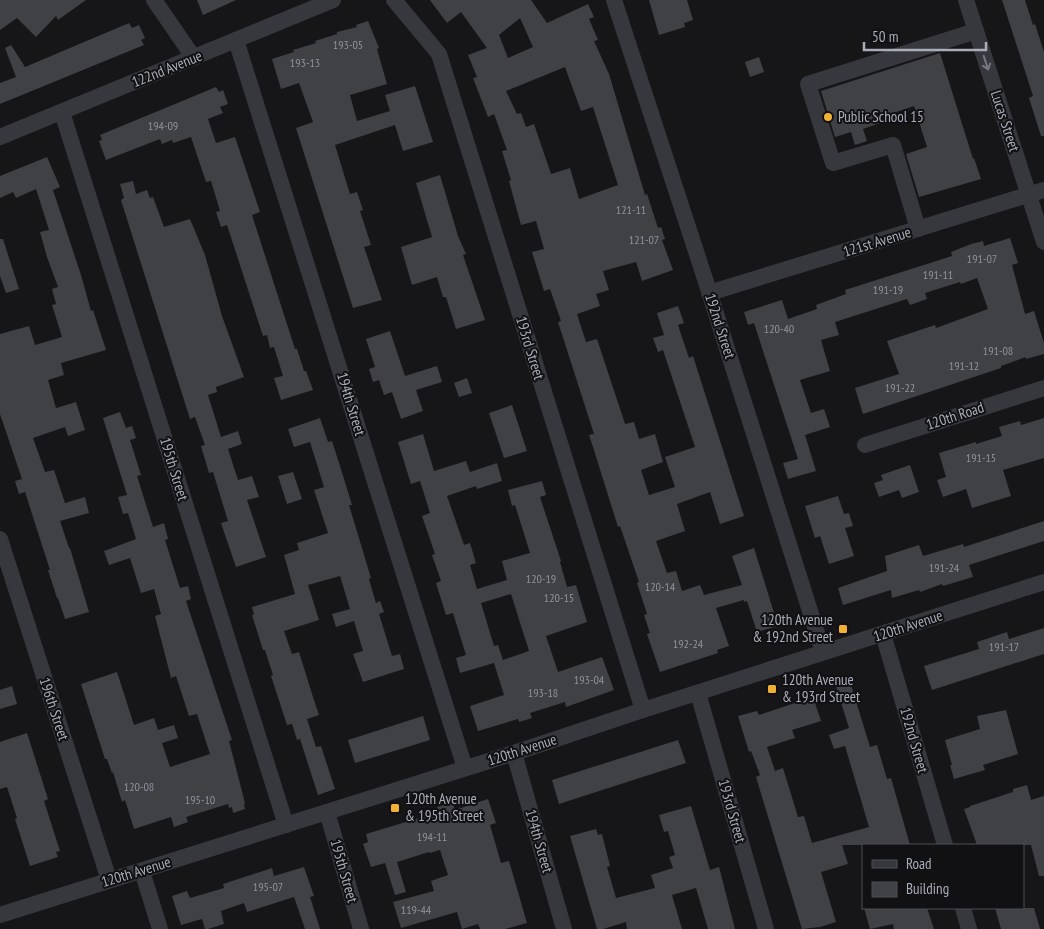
<svg xmlns="http://www.w3.org/2000/svg" width="1044" height="929" font-family="'PT Sans Narrow',sans-serif">
<style>
.building{fill:#404145;fill-rule:evenodd}
.lines{fill:none;stroke-linecap:round;stroke-linejoin:round}
.minor{stroke:#37383d;stroke-width:16}
.oneway{stroke:#757881}
.poi-dot{fill:#f2b134;stroke:#111113;stroke-width:2}
.labels{text-anchor:middle;stroke-width:4;stroke-linejoin:round;paint-order:stroke}
.number-label{font-size:12px;fill:#8e929b}
.street-label{font-size:15px;fill:#a8adb8;stroke:#111113}
.poi-label{font-size:15px;fill:#a8adb8;stroke:#111113;text-anchor:start}
</style>
<rect width="100%" height="100%" fill="#161618"/>
<g class="building">
<path d="M0 0H86L58 20 56 16 36 37 17 18 0 30Z"/>
<path d="M197 0H236L203 15Z"/>
<path d="M430 0H531L547 23 588 4 594 17 589 19 598 40 594 41 609 74 645 195 647 194 658 228 661 227 665 239 662 240 673 270 642 281 636 262 603 271 609 290 596 294 600 306 577 314 586 342 597 339 625 424 634 422 639 439 655 434 663 462 641 470 649 495 675 487 665 457 695 447 663 350 658 352 653 338 664 335 657 313 678 306 684 323 678 325 689 358 693 356 744 516 720 524 710 492 677 504 685 531 656 541 667 573 676 571 682 591 700 585 704 595 742 585 732 556 754 548 778 626 757 632 747 601 744 602V600L716 608 729 646 717 650 718 653 660 672 647 634 650 633 644 615 647 614 637 583 639 582 620 526 618 527 593 447 589 435 594 434 558 322 561 321 550 289 544 291 532 252 544 249 536 221 521 225 509 181 511 180 502 151 507 150 494 114 488 117 473 78 477 77 468 55 487 48 461 12 447 23ZM520 18 533 47 508 58 499 35ZM565 67 581 111 593 107 618 185 579 199 570 168 551 174 534 124 526 127 521 113 517 114 506 91Z"/>
<path d="M649 0H687L693 20 684 23 685 27 659 35Z"/>
<path d="M1002 0H1025L1033 25 1035 24 1044 52V136H1041L1029 98 1033 96Z"/>
<path d="M368 21 379 48 377 49 387 84 350 95 357 121 390 111 385 95 415 86 433 142 403 151 395 125 335 145 350 194 357 192 363 210 360 211 371 245 364 247 382 300 353 308 296 128 313 122 299 83 281 89 272 59 294 52 293 50 316 43 315 41 337 34V32L357 27 356 25Z"/>
<path d="M129 23 132 28 139 25 145 38 141 40 144 45 0 104V83L16 77 5 48 11 45 25 67Z"/>
<path d="M940 53 973 159 974 158 981 179 919 197 906 154 927 147 914 106 881 117 883 122 863 129 867 141 855 145 851 132 835 137 821 91Z"/>
<path d="M759 57 764 72 750 77 745 62Z"/>
<path d="M216 87 219 92 223 90 228 104 220 107 223 113 208 119 216 143 235 137 260 212 252 215 295 349H297L304 371H306L313 390 281 400 274 378 283 376 274 347 270 348 267 335 263 336 227 225 221 227 216 212 220 211 211 181 206 182 191 137 173 143 172 140 162 144 160 139 106 160 99 141 102 140 100 135Z"/>
<path d="M47 157 60 187 53 190 81 275 91 311 93 310 106 350 61 363 64 375 48 380 56 408 76 402 85 430 68 436 65 427 33 438 45 472 54 470 65 503 85 497 89 513 60 521 69 548H70L89 612 65 619 58 598H57L48 570H50L25 492 19 494 15 481 22 479 0 414V334L29 326 35 345 62 337 52 305 56 304 52 289 58 287 47 257 40 232 49 230 36 189 16 198 13 192 0 198V176Z"/>
<path d="M440 175 458 236 466 254 463 255 485 320 456 329 446 297H443L437 277 412 285 401 247 432 237 416 183Z"/>
<path d="M133 181 136 194 147 190 150 198 153 197 164 227 190 219 205 255 222 316 244 377 216 387 217 392 208 395 221 437 238 431 242 444 228 449 238 480 252 476 259 497 247 500 266 557 236 567 221 523 228 521 213 472 209 473 201 446 205 445 195 417 190 419 121 200 124 198 120 184Z"/>
<path d="M1010 238 1018 263 1012 265 1025 314 1034 311 1044 343V354L1026 359V357L1001 366V368L863 414 855 388 899 374 887 341 935 325 936 328 988 309 977 278 961 284 960 282 925 293 927 299 910 305 907 299 835 322 839 335 821 340 830 371 800 380 811 413 824 409 830 427 805 435 816 471 788 479 783 463 798 459 754 323 748 325 744 312 782 300 788 319 817 309 816 305 846 294 845 290 952 256 951 252 971 244 983 241 984 246Z"/>
<path d="M0 239H3L19 289 6 293 0 276Z"/>
<path d="M390 331 405 376 437 366 442 382 416 390 423 411 401 419 392 392 384 395 379 380 373 382 369 369 375 367 366 339Z"/>
<path d="M467 378 472 393 459 397 454 383Z"/>
<path d="M512 405 527 451 504 458 489 413Z"/>
<path d="M120 412 126 428 132 426 136 438 130 440 141 475 137 476 153 527 164 523 168 539 165 540 180 588 188 586 191 599 186 601 232 740 229 741 245 803 244 804 245 809 233 813 232 807 229 808 228 804 186 817 188 822 174 827 171 817 134 829 125 800 122 802 113 772 112 773 107 759H105L81 684 117 672 134 725 154 718 158 730 174 725 178 738 162 743 170 767 210 754 197 714 189 716 176 676 171 678 155 616 161 614 154 589 141 593 130 558 109 565 104 551 136 539 128 513 123 514 118 497 127 495 103 418Z"/>
<path d="M320 418 328 442 332 441 340 466 352 505H349L371 578 369 579 375 600 376 603 380 601 384 612 379 614 392 656 400 654 404 669 363 682 353 654 363 651 354 621 336 627 332 614 350 609 340 576 308 585 319 620 284 631 292 654 299 652 313 697 319 715 307 719 316 747 321 746 335 789 318 795 300 739 297 740 292 724 287 725 271 676 273 675 265 650H263L252 615H254L252 607 295 594 284 555 299 550 297 543 328 533 314 490 324 487 310 442 294 447 288 429Z"/>
<path d="M1044 418V458L1003 470 1011 496 972 508 966 489 943 497 937 480 946 477 939 453 976 442V444L1002 436 999 427 1020 421 1021 425Z"/>
<path d="M423 434 434 471 466 461 470 472 497 463 502 481 477 489 476 486 447 496 464 545 470 543 476 563 470 565 477 589 507 580 502 561 530 553 515 505 512 506 508 490 542 481 546 495 540 497 561 561 560 562 567 587 576 585 587 622 546 636 558 672 602 657 614 690 566 707 565 702 530 713 532 718 519 722 518 719 478 731 470 706 504 695 494 663 460 673 456 658 466 655 453 613 446 615 436 583 441 581 432 555 435 554 422 516 430 513 420 481 411 484 398 442ZM511 594 529 651 503 660 498 645 494 646 481 603Z"/>
<path d="M910 465 919 492 902 498 899 490 879 497 874 483 883 480 881 475Z"/>
<path d="M293 472 302 499 287 504 278 476Z"/>
<path d="M838 496 844 514 849 513 853 526 845 528 854 556 829 564 820 536 815 538 805 506Z"/>
<path d="M1044 521V541L969 565 973 577 943 586 942 584 920 592 919 590 892 598 891 590 843 605 838 588 887 571 885 556 919 545 923 556 963 544 964 547Z"/>
<path d="M1044 628V654L932 690 924 666 979 649 977 642 1007 632 1009 639Z"/>
<path d="M849 678 870 747 877 745 887 779 891 778 910 845H842L848 864 821 872 836 922 820 927 802 929 756 777 760 775 751 751 749 752 738 716 757 711 759 715 813 697 821 721 792 730 795 738 767 747 775 771 783 768 798 817 804 816 812 843 869 827 845 746 834 749 829 735 849 728 835 683Z"/>
<path d="M12 686 17 704 0 709V690Z"/>
<path d="M1006 710 1018 754 983 765 985 770 954 779 950 765H952L945 740 980 729 977 716Z"/>
<path d="M423 716 430 740 355 763 348 740Z"/>
<path d="M27 733 48 799 44 801 60 851 56 852 58 857 30 866 15 819 17 818 7 787 0 789V742Z"/>
<path d="M678 740 686 763 559 804 552 780Z"/>
<path d="M1027 785 1031 800 1044 796V876H1039L1031 845H977L964 809 970 807V806L1013 792V789Z"/>
<path d="M488 799 496 823 490 825 501 863 509 861 527 923 505 929H480L478 924 462 929 457 912 401 928 393 902 434 891 431 881 448 875 440 850 430 853 429 852 397 862 406 892 395 895 385 863 371 867 363 844 368 842 366 834 439 812 437 807 452 802 455 810Z"/>
<path d="M691 806 710 870 719 867 735 929H708L696 888 672 895 682 929H627L626 922 603 929H597L570 836 596 829 598 835 602 834 610 866 607 867 616 898 655 888 651 875 673 868 669 857 675 855 668 831 664 832 659 815Z"/>
<path d="M304 867 314 896 310 897 320 929H305L294 897 247 912 244 903 221 911 224 924 208 929H205L202 919 181 925 172 896 187 891 190 898 224 888 223 884 272 868 274 876Z"/>
<path d="M864 908H927L934 929H894L893 924 870 929Z"/>
<path d="M995 908H1034L1040 929H1001Z"/>
</g>
<g class="lines">
<g class="minor">
<path d="M154 0 194 58"/>
<path d="M394 0 439 54 643 710"/>
<path d="M614 0 706 282 823 652"/>
<path d="M966 0 1044 242"/>
<path d="M236 40 465 768"/>
<path d="M62 112 286 825"/>
<path d="M0 137 333 0"/>
<path d="M918 229 893 145 833 163 808 84 976 31"/>
<path d="M709 293 1044 190"/>
<path d="M865 445 1044 388"/>
<path d="M0 539 109 880"/>
<path d="M883 634 945 845"/>
<path d="M698 693 766 929"/>
<path d="M514 753 564 929"/>
<path d="M327 812 361 929"/>
<path d="M142 871 160 929"/>
<path d="M963 908 969 929"/>
<path d="M0 915 514 753 643 710 1044 582"/>
</g>
</g>
<defs><path id="oneway-shaft" d="M-6 0H5M1.5-3L5.5 0L1.5 3" fill="none" stroke-width="1.6" stroke-linecap="round" stroke-linejoin="round" transform="scale(1.25)"/></defs>
<use class="oneway" href="#oneway-shaft" transform="translate(986 63) rotate(72)"/>
<g class="poi-dot">
<circle cx="828" cy="117" r="5"/>
<rect x="838" y="624" width="10" height="10" rx="2.5"/>
<rect x="767" y="684" width="10" height="10" rx="2.5"/>
<rect x="390" y="803" width="10" height="10" rx="2.5"/>
</g>
<g class="labels">
<g class="number-label">
<text x="348" y="49">193-05</text>
<text x="305" y="67">193-13</text>
<text x="163" y="130">194-09</text>
<text x="631" y="214">121-11</text>
<text x="644" y="244">121-07</text>
<text x="982" y="263">191-07</text>
<text x="938" y="279">191-11</text>
<text x="888" y="294">191-19</text>
<text x="779" y="333">120-40</text>
<text x="998" y="355">191-08</text>
<text x="964" y="370">191-12</text>
<text x="900" y="392">191-22</text>
<text x="981" y="462">191-15</text>
<text x="944" y="572">191-24</text>
<text x="541" y="583">120-19</text>
<text x="660" y="591">120-14</text>
<text x="559" y="602">120-15</text>
<text x="688" y="648">192-24</text>
<text x="1004" y="651">191-17</text>
<text x="589" y="684">193-04</text>
<text x="543" y="697">193-18</text>
<text x="139" y="791">120-08</text>
<text x="200" y="804">195-10</text>
<text x="432" y="841">194-11</text>
<text x="268" y="891">195-07</text>
<text x="416" y="914">119-44</text>
</g>
<g class="street-label">
<text transform="translate(167 69) rotate(-22)" y="5">122nd Avenue</text>
<text transform="translate(1005 121) rotate(72)" y="5">Lucas Street</text>
<text transform="translate(877 242) rotate(-17)" y="5">121st Avenue</text>
<text transform="translate(720 326) rotate(72)" y="5">192nd Street</text>
<text transform="translate(530 348) rotate(73)" y="5">193rd Street</text>
<text transform="translate(351 404) rotate(73)" y="5">194th Street</text>
<text transform="translate(955 416) rotate(-18)" y="5">120th Road</text>
<text transform="translate(174 469) rotate(73)" y="5">195th Street</text>
<text transform="translate(908 626) rotate(-18)" y="5">120th Avenue</text>
<text transform="translate(54 709) rotate(72)" y="5">196th Street</text>
<text transform="translate(914 740) rotate(74)" y="5">192nd Street</text>
<text transform="translate(522 750) rotate(-18)" y="5">120th Avenue</text>
<text transform="translate(732 811) rotate(74)" y="5">193rd Street</text>
<text transform="translate(539 841) rotate(74)" y="5">194th Street</text>
<text transform="translate(344 871) rotate(74)" y="5">195th Street</text>
<text transform="translate(136 872) rotate(-17)" y="5">120th Avenue</text>
</g>
<g class="poi-label">
<text x="838" y="122">Public School 15</text>
<text x="833" y="625" text-anchor="end">120th Avenue<tspan x="833" dy="17">&amp; 192nd Street</tspan></text>
<text x="782" y="685">120th Avenue<tspan x="782" dy="17">&amp; 193rd Street</tspan></text>
<text x="405" y="804">120th Avenue<tspan x="405" dy="17">&amp; 195th Street</tspan></text>
</g>
</g>
<rect x="862" y="844" width="162" height="65" fill="#111113" stroke="#4d4f55"/>
<rect x="872" y="860" width="25" height="8" fill="#37383d" stroke="#4d4f55"/>
<text x="906" y="869" font-size="15" fill="#a8adb8">Road</text>
<rect x="872" y="882" width="25" height="15" fill="#404145" stroke="#4d4f55"/>
<text x="906" y="894" font-size="15" fill="#a8adb8">Building</text>
<path d="M864 42v8h122v-8" fill="none" stroke="#a8adb8" stroke-width="2.5"/>
<text x="872" y="42" font-size="15" fill="#a8adb8" stroke="#111113" stroke-width="4" paint-order="stroke">50 m</text>
</svg>
